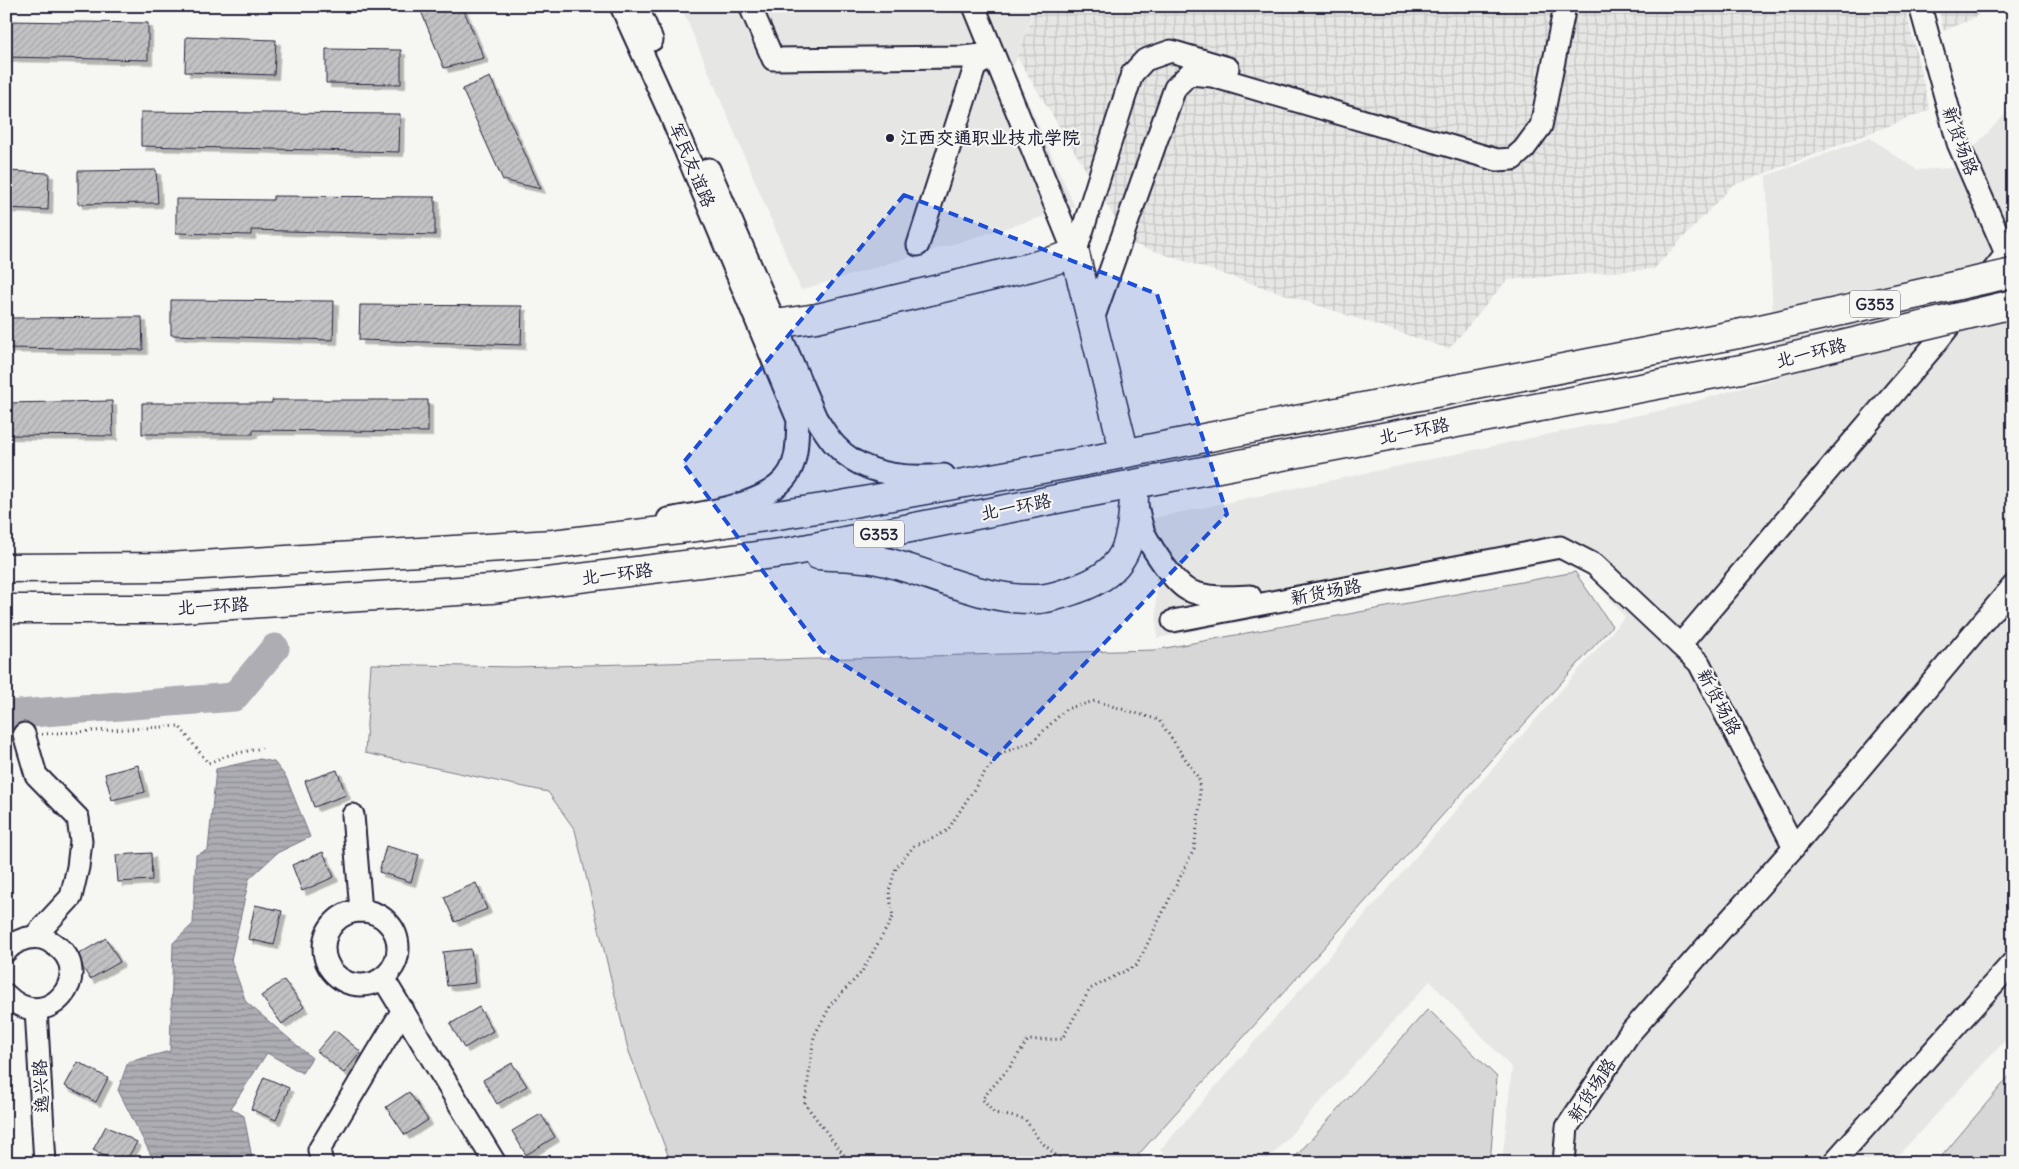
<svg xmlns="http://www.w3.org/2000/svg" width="2019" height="1169" font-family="Delius,'LXGW WenKai TC',sans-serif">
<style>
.built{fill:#e6e6e4}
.industrial{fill:url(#industrial-grid)}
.grass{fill:#d7d7d7;stroke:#7c7c89}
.water{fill:url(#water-rules);stroke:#757583}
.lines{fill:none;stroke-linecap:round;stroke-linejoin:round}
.river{stroke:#adadb3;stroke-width:29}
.building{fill:url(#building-hatch);stroke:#22223b;filter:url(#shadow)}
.minor-casing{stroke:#22223b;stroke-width:25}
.highway-casing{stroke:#22223b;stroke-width:31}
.path{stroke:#22223b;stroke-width:3;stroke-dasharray:1 4;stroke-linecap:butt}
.minor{stroke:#f6f6f2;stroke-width:21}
.highway{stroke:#f6f6f2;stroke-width:28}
.highway-bridge-casing{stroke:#22223b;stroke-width:31;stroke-linecap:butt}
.highway-bridge{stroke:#f6f6f2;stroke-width:28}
.marked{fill:#1d4ed8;fill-opacity:0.2;stroke:#1d4ed8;stroke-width:4;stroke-dasharray:10 6;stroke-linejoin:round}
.poi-dot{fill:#22223b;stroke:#f6f6f2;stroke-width:2}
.labels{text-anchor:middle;stroke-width:4.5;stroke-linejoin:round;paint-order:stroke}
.shield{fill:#f6f6f2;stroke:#626272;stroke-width:1}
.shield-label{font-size:16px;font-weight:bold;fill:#22223b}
.poi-label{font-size:18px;font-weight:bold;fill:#22223b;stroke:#f6f6f2;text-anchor:start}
.street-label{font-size:18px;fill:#22223b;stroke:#f6f6f2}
</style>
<defs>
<pattern id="industrial-grid" width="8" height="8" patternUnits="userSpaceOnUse" patternTransform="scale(1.25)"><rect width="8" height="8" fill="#e6e6e4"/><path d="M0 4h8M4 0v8" fill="none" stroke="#c5c5c4"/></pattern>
<pattern id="water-rules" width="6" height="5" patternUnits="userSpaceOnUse" patternTransform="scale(1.25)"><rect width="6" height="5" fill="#adadb3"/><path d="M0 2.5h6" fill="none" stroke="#8c8c93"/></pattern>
<pattern id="building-hatch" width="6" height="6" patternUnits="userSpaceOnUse" patternTransform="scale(1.25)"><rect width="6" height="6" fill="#c2c2c4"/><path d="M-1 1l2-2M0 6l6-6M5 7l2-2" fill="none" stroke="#a6a6a9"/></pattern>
<filter id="shadow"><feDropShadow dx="4.5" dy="4.5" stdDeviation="0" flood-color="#0004"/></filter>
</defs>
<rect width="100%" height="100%" fill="#f6f6f2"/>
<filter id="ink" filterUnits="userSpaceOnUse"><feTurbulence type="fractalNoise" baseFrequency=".02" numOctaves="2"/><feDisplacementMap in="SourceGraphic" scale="10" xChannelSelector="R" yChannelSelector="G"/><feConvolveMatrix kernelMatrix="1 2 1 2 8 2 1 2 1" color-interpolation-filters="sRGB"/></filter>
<g filter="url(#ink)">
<g class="built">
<path d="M681 6H1035L1013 68 1075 207 801 290Z"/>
<path d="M2013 106V1032L1891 1163H1502L1512 1068 1430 981 1265 1163H1175L1160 1150 1625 617 1575 558 1157 638 1154 518 1672 408 1776 378 1766 176 1870 138 1917 170 1954 168Z"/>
</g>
<g class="industrial">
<path d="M1036 6H1905L1930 110 1732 186 1654 269 1507 280 1449 349 1130 243 1017 57Z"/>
<path d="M1938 6H1990L1972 19 1943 31Z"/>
</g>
<g class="grass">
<path d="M1575 572 1612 626 1138 1155 1146 1163H671L628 1049 575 830 548 792 365 753 371 664 514 667 1155 650Z"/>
<path d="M1428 1009 1497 1077 1490 1163H1290Z"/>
<path d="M2013 1072V1163H1936Z"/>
</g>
<path class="water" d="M260 759 274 762 286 777 310 837 277 853 249 879 231 960 246 1002 312 1058 302 1073 267 1053 231 1108 244 1116 253 1163H155L118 1090 128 1062 170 1051 173 943 193 924 196 855 208 850 216 769Z"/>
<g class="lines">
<path class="river" d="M6 715 234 697 275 648"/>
</g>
<g class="building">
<path d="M419 6H462L484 58 444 68Z"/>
<path d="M6 21 148 23V60L6 57Z"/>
<path d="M186 37 276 40 274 75 185 72Z"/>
<path d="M326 49 401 50V84L326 83Z"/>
<path d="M490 77 541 189 503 180 462 89Z"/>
<path d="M141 112 400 114 399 152 141 146Z"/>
<path d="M156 170 158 203 78 204V171Z"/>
<path d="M6 171 49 173 48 210 6 208Z"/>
<path d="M273 196 435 197V235L251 230V235L176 233V199L273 200Z"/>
<path d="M171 300 334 301 333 340 171 335Z"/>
<path d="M360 305 522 306 521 345 359 340Z"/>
<path d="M142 317 143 350 6 348V318Z"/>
<path d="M272 400H428V432L253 430V434H142V403H272Z"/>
<path d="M112 401 113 436 6 435V403Z"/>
<path d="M138 765 145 792 112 800 105 774Z"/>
<path d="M337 770 346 795 314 807 305 781Z"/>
<path d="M386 846 419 855 411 882 379 872Z"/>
<path d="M323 852 334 877 302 891 292 865Z"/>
<path d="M151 853 152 880 118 882 116 855Z"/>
<path d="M476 883 487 909 455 922 444 897Z"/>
<path d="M255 905 282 911 274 945 248 939Z"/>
<path d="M106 938 120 962 90 979 83 968 79 954Z"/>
<path d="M471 949 475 983 447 986 443 952Z"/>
<path d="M284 980 304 1007 282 1024 261 996Z"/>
<path d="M479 1007 493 1031 464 1048 450 1024Z"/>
<path d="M335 1030 361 1052 344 1073 317 1051Z"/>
<path d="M78 1062 108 1078 96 1102 65 1086Z"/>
<path d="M512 1063 527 1086 497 1104 483 1080Z"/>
<path d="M264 1077 289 1088 276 1120 251 1109Z"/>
<path d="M409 1092 428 1120 405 1135 386 1107Z"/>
<path d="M541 1114 555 1137 526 1155 512 1131Z"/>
<path d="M106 1126 137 1142 125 1163H118L93 1150Z"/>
</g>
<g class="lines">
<defs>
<g id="minor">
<path d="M621 6 670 114 798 420C797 438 798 458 789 473 769 506 703 512 668 519"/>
<path d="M637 6 652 40"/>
<path d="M750 6 773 59 962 57 993 54 975 67 918 245"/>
<path d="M974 6 1075 254"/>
<path d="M1920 6 1958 143 2011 265"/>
<path d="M709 169 816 418C822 427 828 438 836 446 864 476 906 479 944 475"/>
<path d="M1075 254 1132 74 1145 60 1171 51 1228 68"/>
<path d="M1092 322 1175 88 1189 74 1212 76 1497 160 1513 159 1524 149 1541 126 1565 6"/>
<path d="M1137 505C1139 514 1141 526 1145 535 1153 550 1173 582 1188 590 1207 599 1230 597 1250 596"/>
<path d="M1173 621 1560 547 1595 565 1699 663 1794 847 1629 1034 1567 1127 1564 1163"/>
<path d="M1680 645 1932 348 2007 253"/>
<path d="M24 734 36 775 78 818 81 841 78 867 71 897 34 937"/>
<path d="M353 815 361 911"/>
<path d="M1794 847 2013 586"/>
<circle cx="361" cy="948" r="37"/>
<path d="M6 951C15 941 27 936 41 938 46 939 50 941 55 945 97 972 48 1037 6 995"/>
<path d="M383 978 495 1163"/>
<path d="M36 1009 45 1163"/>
<path d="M322 1163 319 1150 403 1010"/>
<path d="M1833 1163 2013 962"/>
</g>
<g id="highway">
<path d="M775 324 817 318 1031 267 1075 254 1121 438"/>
<path d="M818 555C839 557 862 556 882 561 933 573 983 601 1037 599 1050 599 1065 593 1077 589 1126 572 1132 544 1134 497"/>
<path d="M6 568 168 567 553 544 712 525 836 506 1081 462 1738 334"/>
<path d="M6 609H167L491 589 789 552 1087 493 1741 369"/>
</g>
</defs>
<use href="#minor" class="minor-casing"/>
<use href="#highway" class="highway-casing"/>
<g class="path">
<path d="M42 734 179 726 208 763 229 755 262 748"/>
<path d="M850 1163 805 1104 814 1036 832 1003 861 973 893 917 889 891 896 868 914 846 947 831 985 772 1002 753 1032 742 1066 709 1095 701 1159 720 1199 779 1200 805 1194 849 1137 965 1090 989 1062 1039 1028 1040 1010 1067 982 1099 994 1113 1025 1119 1039 1140 1065 1163"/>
</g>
<use href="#minor" class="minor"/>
<use href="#highway" class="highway"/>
<defs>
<g id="highway-bridge">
<path d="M1738 334 2013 273"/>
<path d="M1741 369 2013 304"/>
</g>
</defs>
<use href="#highway-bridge" class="highway-bridge-casing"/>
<use href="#highway-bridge" class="highway-bridge"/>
</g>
</g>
<path class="marked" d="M904 195 1157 294 1227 514 994 759 822 651 683 463Z"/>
<circle class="poi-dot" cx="890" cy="138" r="5"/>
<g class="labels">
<g class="shield">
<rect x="1850" y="290.5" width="50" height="27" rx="4"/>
<rect x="854" y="520.5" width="50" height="27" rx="4"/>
</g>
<g class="shield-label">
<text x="1875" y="310">G353</text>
<text x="879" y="540">G353</text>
</g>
<g class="poi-label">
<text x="900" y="144">江西交通职业技术学院</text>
</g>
<g class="street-label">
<text transform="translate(1960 141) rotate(70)" y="6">新货场路</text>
<text transform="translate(692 165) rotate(67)" y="6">军民友谊路</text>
<text transform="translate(1811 353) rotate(-14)" y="6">北一环路</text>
<text transform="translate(1414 431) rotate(-11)" y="6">北一环路</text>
<text transform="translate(1016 507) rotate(-11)" y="6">北一环路</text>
<text transform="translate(617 574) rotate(-7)" y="6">北一环路</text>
<text transform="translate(1326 592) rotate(-11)" y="6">新货场路</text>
<text transform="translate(213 606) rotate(-3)" y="6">北一环路</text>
<text transform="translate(1719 702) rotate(62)" y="6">新货场路</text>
<text transform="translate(41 1086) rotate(-93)" y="6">逸兴路</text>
<text transform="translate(1592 1090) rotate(-57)" y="6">新货场路</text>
</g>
</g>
<rect width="2019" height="1169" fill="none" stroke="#f6f6f2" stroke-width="25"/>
<rect x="12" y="12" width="1994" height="1144" fill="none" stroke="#22223b" stroke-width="2" filter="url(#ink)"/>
</svg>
